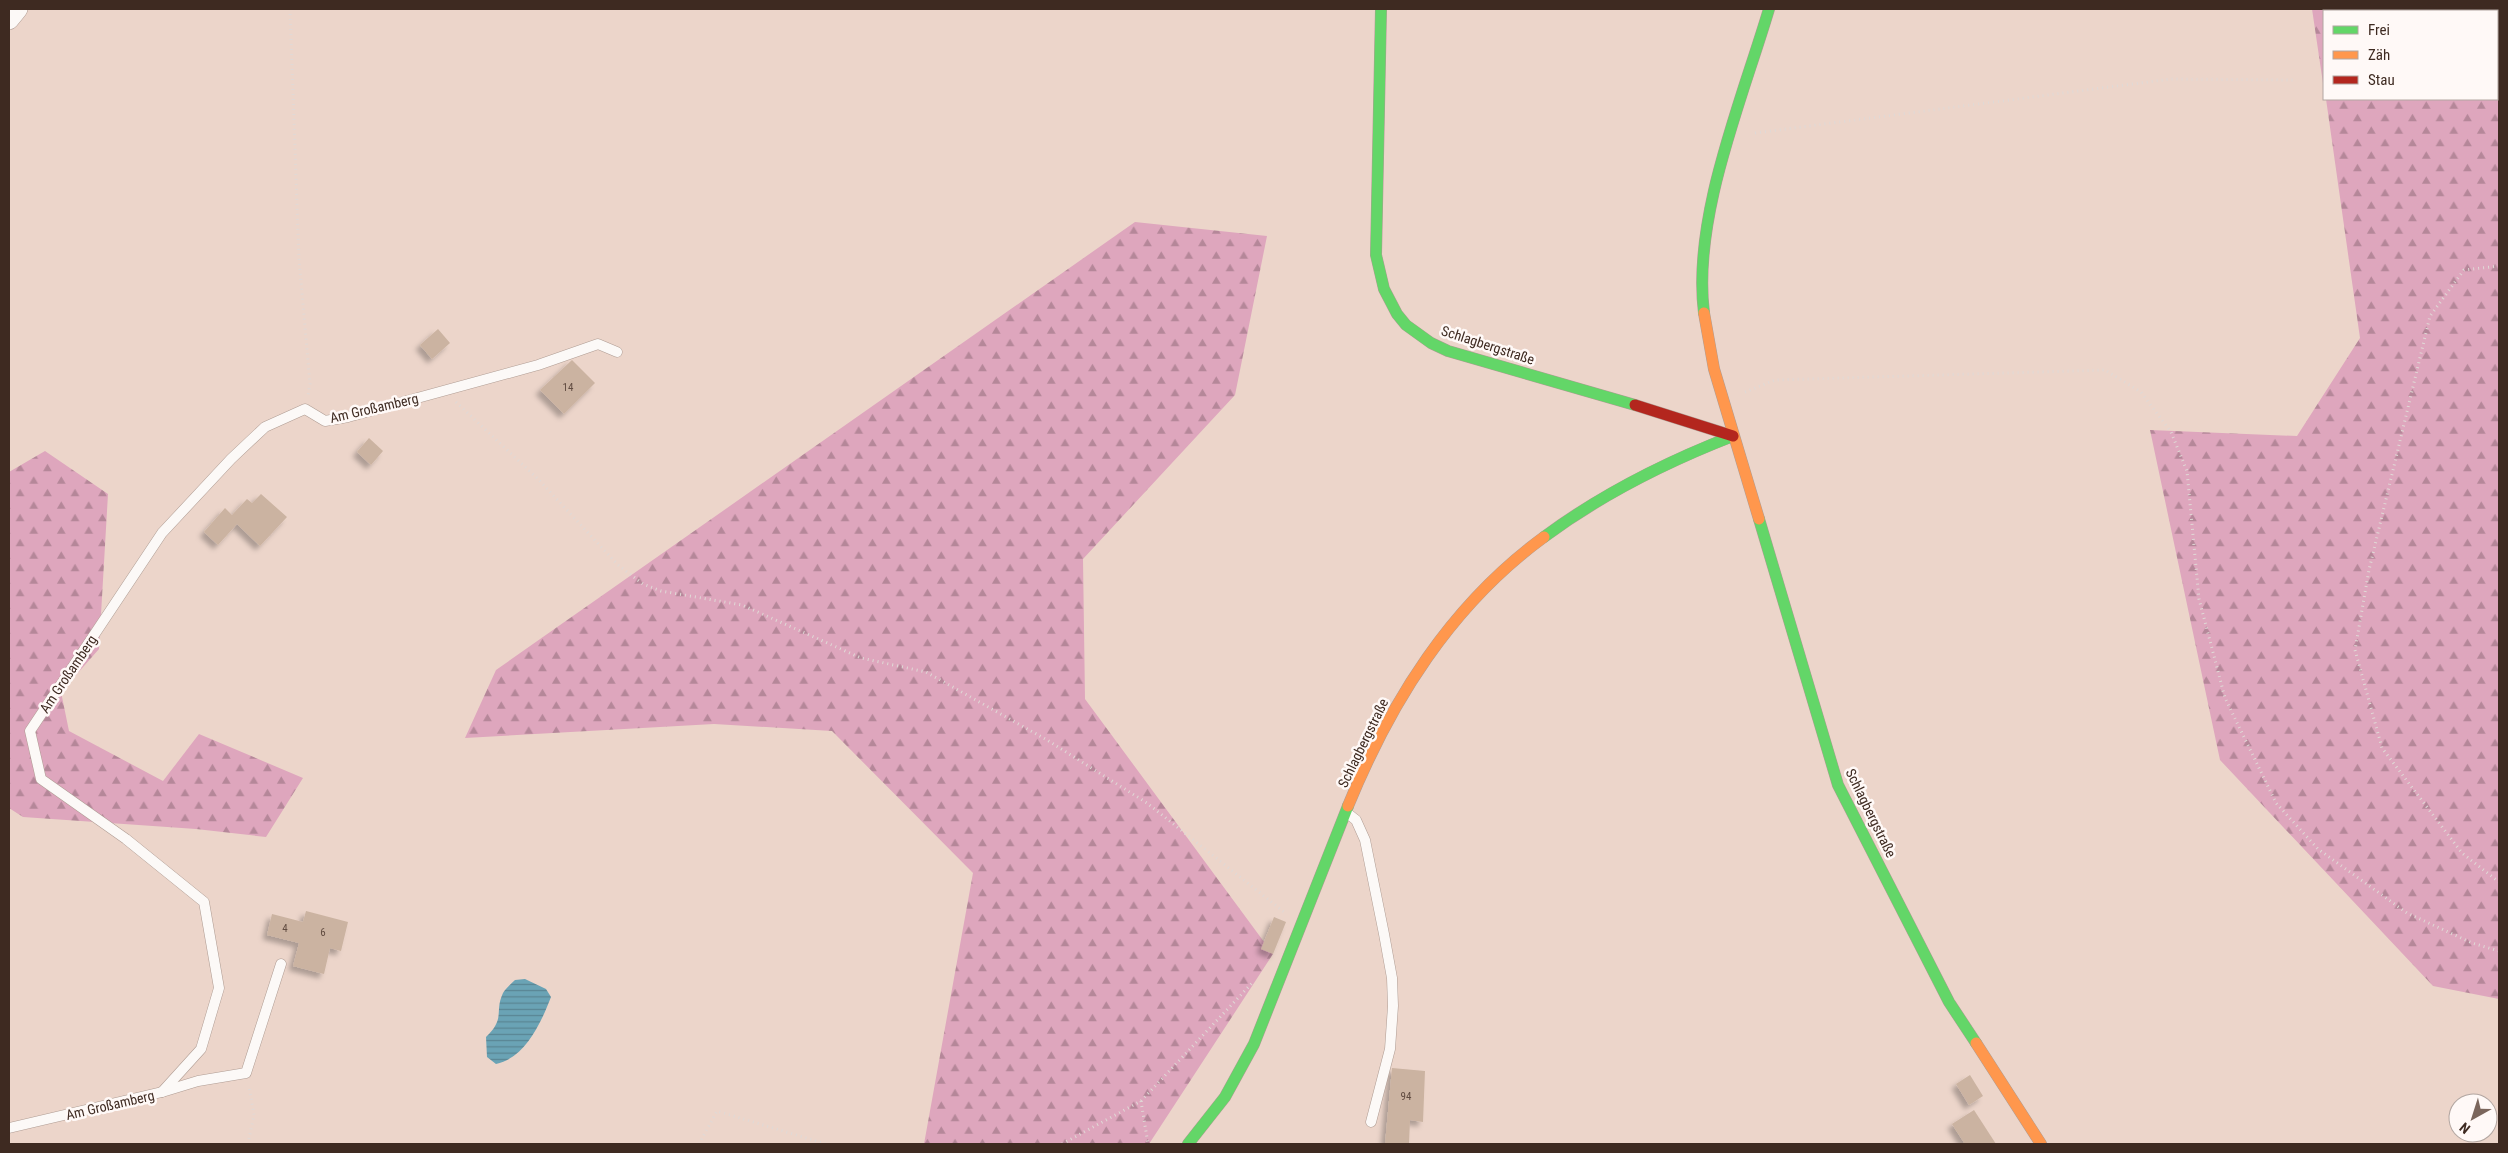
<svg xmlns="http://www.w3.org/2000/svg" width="2508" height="1153" font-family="'Roboto Condensed',sans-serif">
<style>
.forest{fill:url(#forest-firs)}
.water{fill:url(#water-rules)}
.building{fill:#cbb3a1;filter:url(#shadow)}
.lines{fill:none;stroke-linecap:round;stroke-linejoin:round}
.lane-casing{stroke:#af9c93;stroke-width:11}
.street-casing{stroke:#af9c93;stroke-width:20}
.fast-casing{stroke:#af9c93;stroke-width:12}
.slow-casing{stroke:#af9c93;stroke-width:12}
.jam-casing{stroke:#af9c93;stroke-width:12}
.path{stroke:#e0d9d6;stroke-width:3;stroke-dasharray:1 4;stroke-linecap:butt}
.lane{stroke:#fcf9f7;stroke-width:10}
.street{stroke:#fcf9f7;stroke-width:19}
.fast{stroke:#63d668;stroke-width:11}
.slow{stroke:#ff974d;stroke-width:11}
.jam{stroke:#b3261e;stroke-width:11}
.labels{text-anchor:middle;stroke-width:5;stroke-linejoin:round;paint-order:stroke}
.number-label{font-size:11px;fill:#614c41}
.street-label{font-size:14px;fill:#3e2a21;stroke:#fff9f7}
</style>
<defs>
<pattern id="forest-firs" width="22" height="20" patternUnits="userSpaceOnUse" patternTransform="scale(1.25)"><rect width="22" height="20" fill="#dea6bd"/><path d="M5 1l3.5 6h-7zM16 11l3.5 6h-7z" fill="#b58799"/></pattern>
<pattern id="water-rules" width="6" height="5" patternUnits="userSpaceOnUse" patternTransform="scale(1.25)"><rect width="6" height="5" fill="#6aa3b5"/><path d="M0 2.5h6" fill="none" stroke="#598593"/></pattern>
<filter id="shadow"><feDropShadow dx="-4.5" dy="4.5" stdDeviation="2.5" flood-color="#0004"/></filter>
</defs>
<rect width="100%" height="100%" fill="#ecd5ca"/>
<g class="forest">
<path d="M2312 9H2499V999L2433 986 2220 760 2150 430 2297 436 2360 338 2326 99H2497V11H2324V90Z"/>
<path d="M1135 222 1267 236 1235 395 1083 559 1085 699 1273 954 1149 1144H924L973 873 832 731 714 724 465 738 496 670Z"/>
<path d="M45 451 108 494 99 649 61 692 69 731 163 781 199 734 303 778 266 837 196 829 23 817 9 808V472Z"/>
</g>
<path class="water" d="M525 979 546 989 551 997C541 1023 525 1058 496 1064L487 1057 486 1037C506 1018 494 1012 503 993 506 988 511 984 515 980Z"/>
<g class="building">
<path d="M438 329 450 343 432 359 420 345Z"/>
<path d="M572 360 595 383 564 414 540 390Z"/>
<path d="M369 438 383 451 371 465 357 452Z"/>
<path d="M261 494 287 517 260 546 237 524 218 545 204 532 225 508 232 515 247 499 252 503Z"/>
<path d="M306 911 348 922 341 951 330 948 324 974 293 966 299 943 267 935 272 914 303 922Z"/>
<path d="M1274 917 1286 922 1273 954 1261 949Z"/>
<path d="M1392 1068 1425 1071 1423 1122 1410 1120 1409 1144H1385Z"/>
<path d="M1970 1075 1983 1096 1969 1105 1956 1084Z"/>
<path d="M1974 1110 1996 1144H1965L1952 1124Z"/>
</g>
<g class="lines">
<defs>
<g id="lane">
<path d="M1347 813 1356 820 1365 840 1384 934 1392 978 1393 1006 1390 1049 1371 1122"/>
<path d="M162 1092 201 1049 219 988 204 902 126 839 41 779 30 731 162 533 231 459 265 427 305 409 325 421 348 417 538 365 598 344 617 352"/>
<path d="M9 1128 162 1092 198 1081 246 1073 281 964"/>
</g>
<path id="street" d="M9 20 18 9"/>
<g id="fast">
<path d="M1381 9 1376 255 1384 289 1397 314 1406 325 1431 343 1448 351 1635 405"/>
<path d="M1704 313C1692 218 1742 100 1769 9"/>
<path d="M1759 519 1838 785 1949 1002 1976 1043"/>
<path d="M1544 537C1602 494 1666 462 1733 436"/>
<path d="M1188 1144 1225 1097 1254 1044 1348 806"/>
</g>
<g id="slow">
<path d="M1704 313 1714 369 1759 519"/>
<path d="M1348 806C1391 701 1451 605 1544 537"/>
<path d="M1976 1043 2041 1144"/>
</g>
<path id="jam" d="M1635 405 1733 436"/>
</defs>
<use href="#lane" class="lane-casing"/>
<use href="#street" class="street-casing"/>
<use href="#fast" class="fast-casing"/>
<use href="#slow" class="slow-casing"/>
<use href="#jam" class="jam-casing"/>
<g class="path">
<path d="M290 9 299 259 310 384 308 396"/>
<path d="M1755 133 2171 79 2296 80"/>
<path d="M2499 266 2464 270 2430 316 2369 570 2355 650 2382 748 2462 853 2499 882"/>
<path d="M1745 392 1775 380 2105 370 2141 392 2171 432 2187 471 2199 599 2225 698 2276 803 2318 849 2407 913 2472 943 2499 951"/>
<path d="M456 402 538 479 618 565 643 584 661 591 742 605 861 658 926 672 1047 740 1147 803 1284 912"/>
<path d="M1141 1101 1148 1144"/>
<path d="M248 1144 254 1115 249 1086"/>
<path d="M699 1144 717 1111 826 1144"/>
<path d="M1062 1144 1141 1101 1254 981"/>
</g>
<use href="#lane" class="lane"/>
<use href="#street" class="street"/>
<use href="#fast" class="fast"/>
<use href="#slow" class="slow"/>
<use href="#jam" class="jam"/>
</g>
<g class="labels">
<g class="number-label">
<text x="568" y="391">14</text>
<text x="285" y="932">4</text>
<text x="323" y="936">6</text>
<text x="1406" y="1100">94</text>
</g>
<g class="street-label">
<text transform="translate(1488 345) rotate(18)" y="5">Schlagbergstraße</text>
<text transform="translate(374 408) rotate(-13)" y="5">Am Großamberg</text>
<text transform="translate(68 674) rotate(-56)" y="5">Am Großamberg</text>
<text transform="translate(1363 743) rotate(-64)" y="5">Schlagbergstraße</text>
<text transform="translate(1871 813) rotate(64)" y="5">Schlagbergstraße</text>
<text transform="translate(110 1105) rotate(-13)" y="5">Am Großamberg</text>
</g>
</g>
<rect width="2508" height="1153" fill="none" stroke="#3e2a21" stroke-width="20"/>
<rect x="2323" y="10" width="175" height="90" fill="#fff9f7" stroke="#b2a6a1"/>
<rect x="2333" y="26" width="25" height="8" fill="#63d668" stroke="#b2a6a1"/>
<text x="2368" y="35" font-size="15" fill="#3e2a21">Frei</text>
<rect x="2333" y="51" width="25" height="8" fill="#ff974d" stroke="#b2a6a1"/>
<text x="2368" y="60" font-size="15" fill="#3e2a21">Zäh</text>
<rect x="2333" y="76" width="25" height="8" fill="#b3261e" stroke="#b2a6a1"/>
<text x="2368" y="85" font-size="15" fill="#3e2a21">Stau</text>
<g transform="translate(2473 1118) rotate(219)"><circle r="24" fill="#fff9f7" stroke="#b2a6a1"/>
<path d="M0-4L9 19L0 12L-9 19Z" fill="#7b665c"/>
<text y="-8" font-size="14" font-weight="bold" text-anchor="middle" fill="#3e2a21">N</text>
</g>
</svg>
